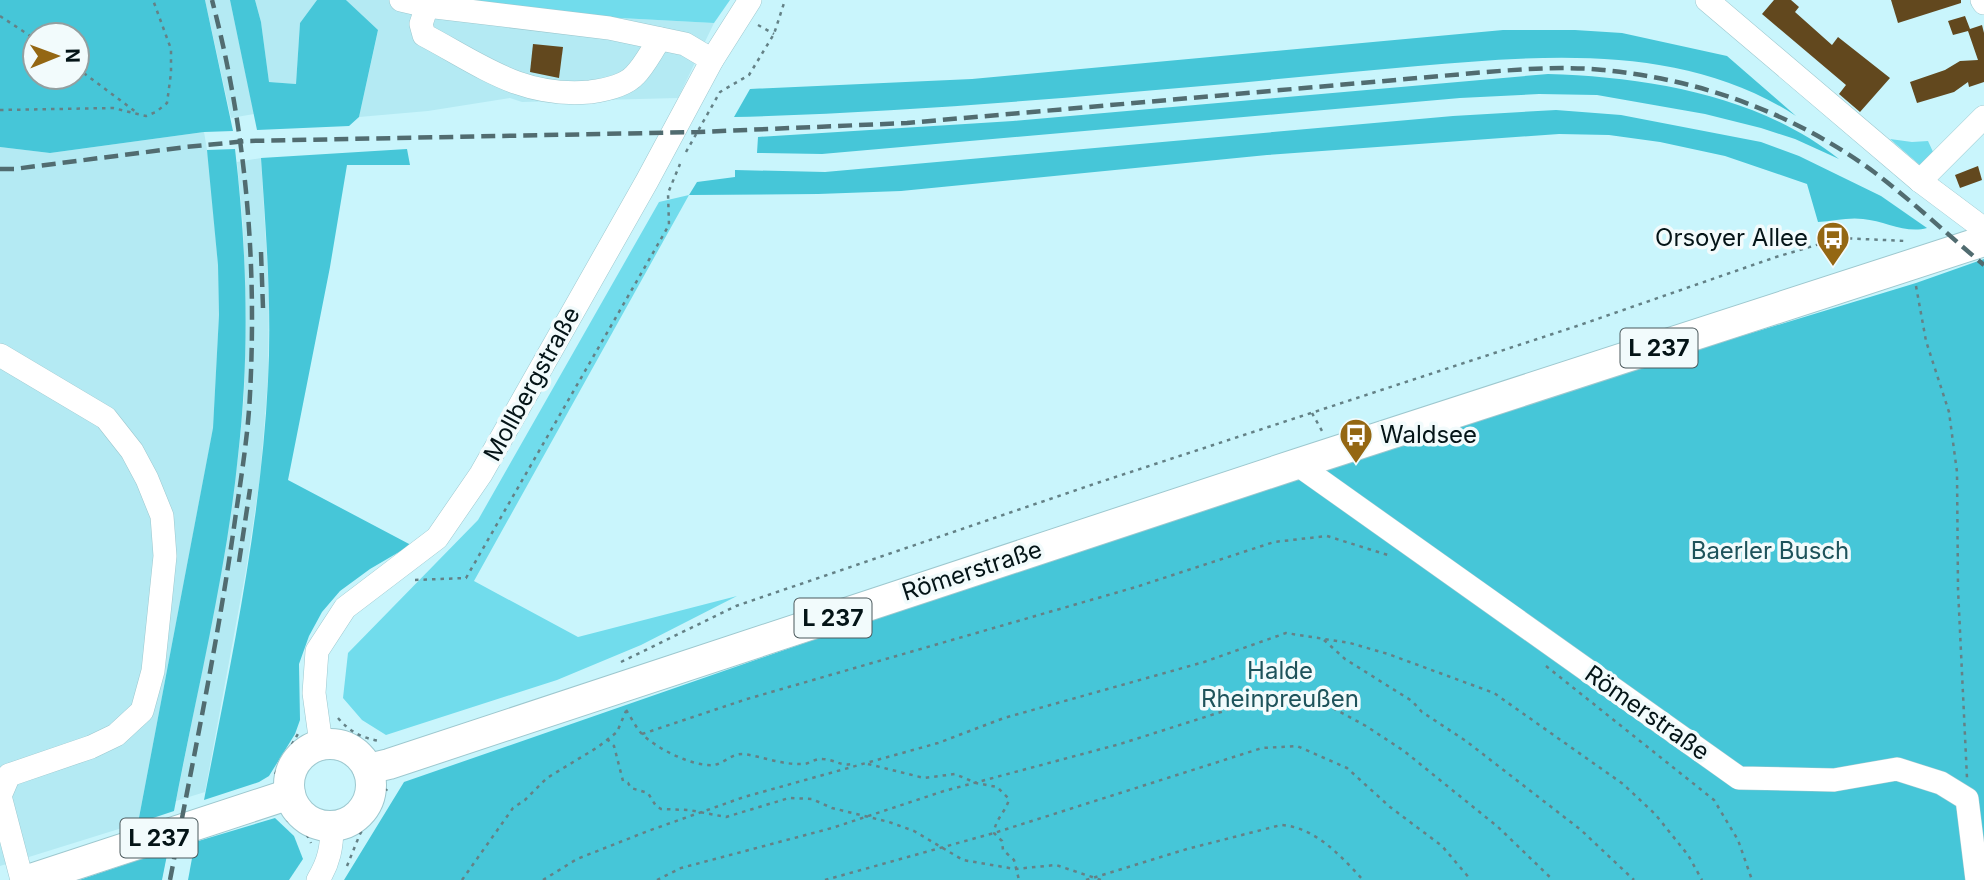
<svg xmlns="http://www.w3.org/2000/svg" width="1984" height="880" font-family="Inter,sans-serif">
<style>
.built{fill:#b4eaf3}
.green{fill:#71dcec}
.forest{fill:#46c6d8;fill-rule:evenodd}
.building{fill:#62481e}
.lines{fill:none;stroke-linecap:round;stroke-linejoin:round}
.minor-casing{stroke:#9dc8cf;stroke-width:24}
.major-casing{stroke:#9dc8cf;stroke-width:32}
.path{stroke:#648186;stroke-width:2.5;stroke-dasharray:3.5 5;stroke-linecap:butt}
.minor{stroke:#fff;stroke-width:23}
.major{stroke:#fff;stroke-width:30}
.rail{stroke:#516c70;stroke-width:4.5;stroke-dasharray:14 7;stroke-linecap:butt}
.labels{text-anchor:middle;stroke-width:7;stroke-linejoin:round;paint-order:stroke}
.shield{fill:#f2fbfc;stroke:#4b595c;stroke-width:2}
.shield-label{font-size:23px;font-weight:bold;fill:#041417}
.poi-label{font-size:24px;fill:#041417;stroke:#f2fbfc;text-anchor:end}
.street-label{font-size:24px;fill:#041417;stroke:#f2fbfc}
.park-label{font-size:24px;fill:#1e535b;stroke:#f2fbfc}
</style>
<rect width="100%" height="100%" fill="#c9f5fc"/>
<g class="built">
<path d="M205 0H230L254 114 231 118Z"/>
<path d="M255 0H317L300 23 296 84 269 82 261 22Z"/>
<path d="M346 0H452L473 10 714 23 678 98 522 102 510 98 428 111 359 117 378 31Z"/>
<path d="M204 132 209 161 218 265 219 315 213 429 138 823 0 866V147L50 153Z"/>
<path d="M261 158 269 295 268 379 260 478 246 570 205 792 176 801 207 645 238 458 244 397 246 319 243 226 237 162Z"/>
</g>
<g class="green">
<path d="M452 0H730L714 23 473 10Z"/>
<path d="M1890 139 1912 142 1928 141 1934 154 1921 166Z"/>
<path d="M689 195 474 581 578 637 737 596 641 645 557 680 386 735 362 720 343 698 348 653 478 520 659 202Z"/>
</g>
<g class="forest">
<path d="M0 0H205L233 131 204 132 50 153 0 147ZM35 35H77V77H35Z"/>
<path d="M230 0H255L261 22 269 82 296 84 300 23 317 0H346L378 30 359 117 349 126 257 130Z"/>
<path d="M1503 30H1575L1622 33 1727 56 1796 116C1684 43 1545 55 1418 66 1350 72 1282 79 1214 85 1054 99 894 113 734 117L750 89 972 79Z"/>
<path d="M1548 74C1648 77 1758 95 1839 159L1795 139 1761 128 1705 114 1597 95 1539 94 1460 98 822 154 757 153 758 137 1013 121Z"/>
<path d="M1556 110 1621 115 1761 142 1799 156 1881 196 1927 228C1906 234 1885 221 1863 219 1849 217 1833 221 1818 222L1807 184 1725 156 1660 142 1609 135 1559 134 1267 155 901 191 818 194 689 195 697 182 735 177V170L825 172 1453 116Z"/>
<path d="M235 149C247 251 250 353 238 456 226 575 196 694 174 811L138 823 213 428 219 315 218 265 207 150Z"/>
<path d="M407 149 410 165H347L330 267 288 480 411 545 370 569 340 591 322 612 309 636 299 664 300 720 295 734 269 776 259 782 204 800C231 662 261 522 268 381 272 307 266 233 261 158Z"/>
<path d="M1984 259V880H344L404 782 1317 465 1916 283Z"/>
<path d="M275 818 294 836 303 859 289 880H188L195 842Z"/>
<path d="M168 850 162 880H79Z"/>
</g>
<g class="building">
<path d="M1774 0H1791L1799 7 1795 12 1832 45 1838 37 1890 78 1860 112 1839 94 1846 85 1762 14Z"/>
<path d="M1891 0H1961V3L1898 23Z"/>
<path d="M1965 16 1970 29 1982 25 1984 33V82L1969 87 1968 82 1954 92 1917 103 1910 82 1945 70 1960 61 1978 60 1968 31 1953 35 1948 21Z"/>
<path d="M533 44 563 47 559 78 530 72Z"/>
<path d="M1978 166 1982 180 1960 188 1955 175Z"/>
</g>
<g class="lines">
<defs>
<g id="minor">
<path d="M401 0 427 6 609 28 685 44 712 60"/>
<path d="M1707 0 1920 181 1984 229"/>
<path d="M1982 0 1984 3"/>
<path d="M427 6 421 24 424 35C481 65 521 98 590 92 605 90 625 86 635 75 645 65 652 50 660 39"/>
<path d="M1920 181 1984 117"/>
<path d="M0 355 106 418 132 451 147 479 162 516 165 556 153 671 142 711 116 735 91 747 9 775 0 796 22 880"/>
<path d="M1297 464 1739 778 1834 780 1897 769 1941 783 1967 799 1977 880"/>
<path d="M321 744 314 693 317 651 345 608 437 538 481 474 647 181 712 60 750 0"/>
<path d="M318 880C329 862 332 847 332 826"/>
</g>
<g id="major">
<circle cx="330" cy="785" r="41"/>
<path d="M368 769 389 764 1297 464 1984 241"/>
<path d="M28 880 290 794"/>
</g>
</defs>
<use href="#minor" class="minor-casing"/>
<use href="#major" class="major-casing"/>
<g class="path">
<path d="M0 16 35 39"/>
<path d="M758 25 774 34"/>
<path d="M77 68 136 112"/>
<path d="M0 110 113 108 146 116 156 112 167 103 171 73V49L153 0"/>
<path d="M686 152 720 92 749 75 774 34 785 0"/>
<path d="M1916 286 1926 341 1949 412 1957 472 1958 589 1967 778"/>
<path d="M1312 413 1322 431"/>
<path d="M415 580 466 578 669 225 668 193 680 164"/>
<path d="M1324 640 1345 659 1412 701 1422 712 1466 741 1581 830 1634 880"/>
<path d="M621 662 736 606 1094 484 1577 326 1776 257 1840 238 1906 241"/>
<path d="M1546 666 1714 800 1738 840 1752 880"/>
<path d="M626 710C631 717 635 726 641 733 655 748 693 767 714 765 725 763 732 753 744 754 763 757 783 765 803 764 810 764 815 758 823 759 837 760 838 766 854 764"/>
<path d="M338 718C350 732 362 738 380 741"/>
<path d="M642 734 747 699 1136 587 1274 542 1327 536 1391 556"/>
<path d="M607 739 614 746 623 781 628 783 631 788 648 793 656 806 661 809 689 810 726 817 789 798 812 799 832 808 889 822 914 831 963 860 1015 869 1056 865 1101 880"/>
<path d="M868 764 924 778 955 774 976 783 997 787 1009 799C1006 812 995 819 994 833L1002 841 1003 850 1014 860 1019 880"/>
<path d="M275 774 299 732"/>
<path d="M287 820 304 829 311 843"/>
<path d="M347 866 360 834 387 789"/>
<path d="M462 880 513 808 525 800 547 778 598 747 617 732 626 711"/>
<path d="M543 880 577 859 648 831 744 797 938 743 1004 718 1204 662 1286 633 1350 643 1388 654 1494 693 1623 784 1655 814 1688 855 1702 880"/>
<path d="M657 880 681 868 832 828 944 791 1120 744 1265 698 1298 696 1331 707 1366 726 1404 751 1498 827 1553 880"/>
<path d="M825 880 994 833 1262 748 1297 746 1347 768 1390 807 1442 846 1471 880"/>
<path d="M1086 880 1187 849 1281 825C1315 827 1341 856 1363 880"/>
</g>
<use href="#minor" class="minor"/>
<use href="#major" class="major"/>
<g class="rail">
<path d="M0 169H14L186 147 247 141 699 132 907 123 1486 72C1525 69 1564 66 1603 70 1700 79 1795 114 1874 172 1912 201 1947 234 1984 265"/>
<path d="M261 252 263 308"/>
<path d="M239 562 250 489"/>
<path d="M170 880C193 760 218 641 235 520 241 478 248 436 250 394 257 261 246 129 212 0"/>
</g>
</g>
<defs>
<symbol id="bus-pin" viewBox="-11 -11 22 30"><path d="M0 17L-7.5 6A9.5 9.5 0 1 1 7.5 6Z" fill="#946713" stroke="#f2fbfc"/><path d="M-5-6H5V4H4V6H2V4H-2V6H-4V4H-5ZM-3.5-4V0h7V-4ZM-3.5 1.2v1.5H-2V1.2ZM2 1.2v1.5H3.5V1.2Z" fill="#fff"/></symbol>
</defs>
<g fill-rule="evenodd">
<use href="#bus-pin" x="1814" y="219" width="38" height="52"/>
<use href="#bus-pin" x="1337" y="416" width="38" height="52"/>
</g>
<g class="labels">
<g class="shield">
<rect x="1620.5" y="328.5" width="77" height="39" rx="5"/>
<rect x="794.5" y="598.5" width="77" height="39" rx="5"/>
<rect x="120.5" y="818.5" width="77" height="39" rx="5"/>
</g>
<g class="shield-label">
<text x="1659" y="356">L 237</text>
<text x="833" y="626">L 237</text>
<text x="159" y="846">L 237</text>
</g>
<g class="poi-label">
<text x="1808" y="246">Orsoyer Allee</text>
<text x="1380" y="443" text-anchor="start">Waldsee</text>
</g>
<g class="street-label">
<text transform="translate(532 384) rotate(-61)" y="8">Mollbergstraße</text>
<text transform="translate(972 571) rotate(-18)" y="8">Römerstraße</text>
<text transform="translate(1647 713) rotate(35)" y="8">Römerstraße</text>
</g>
<g class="park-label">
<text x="1770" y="559">Baerler Busch</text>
<text x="1280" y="679">Halde<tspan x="1280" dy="28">Rheinpreußen</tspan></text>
</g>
</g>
<g transform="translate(56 56) rotate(89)"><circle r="33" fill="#f2fbfc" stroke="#939fa0" stroke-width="2"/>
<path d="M0-5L12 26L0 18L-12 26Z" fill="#946713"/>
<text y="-10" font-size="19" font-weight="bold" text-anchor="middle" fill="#041417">N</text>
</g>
</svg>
